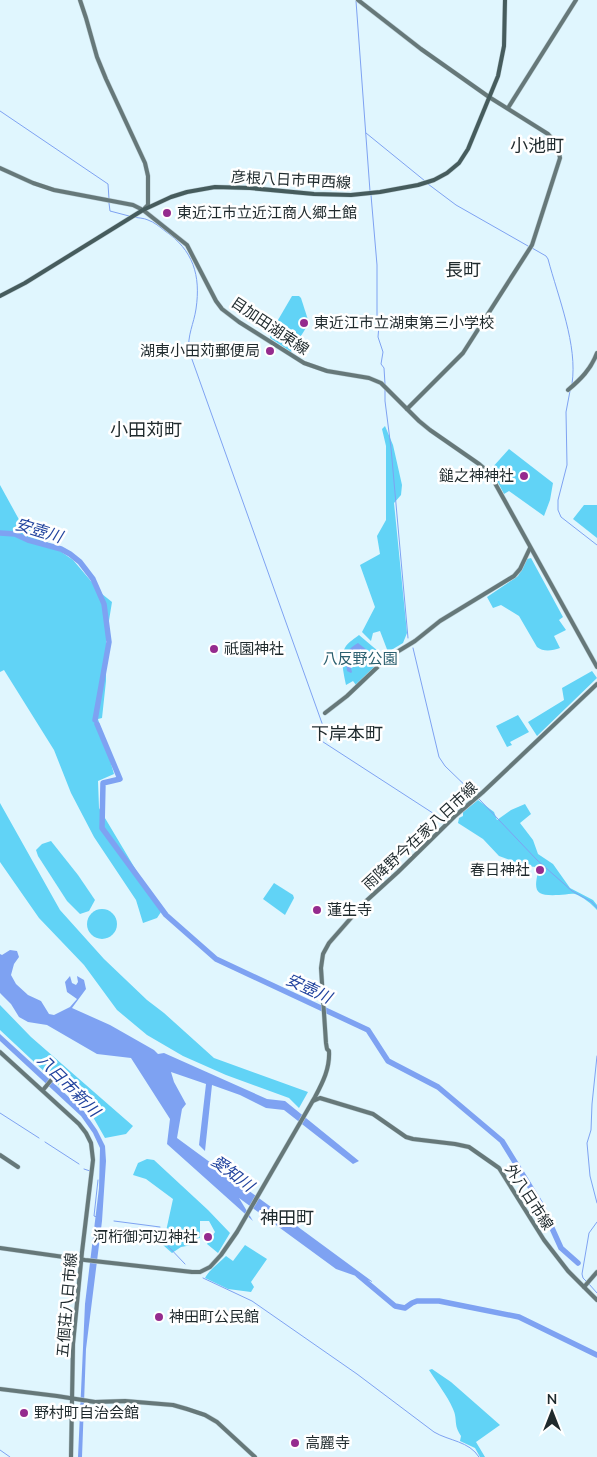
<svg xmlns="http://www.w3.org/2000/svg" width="597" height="1457" font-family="'Nunito Sans','Noto Sans JP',sans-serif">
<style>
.green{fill:#61d3f6}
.water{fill:#7ea2f2}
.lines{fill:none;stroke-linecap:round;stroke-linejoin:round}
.stream{stroke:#7ea2f2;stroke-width:1}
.river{stroke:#7ea2f2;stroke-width:5.5}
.secondary-casing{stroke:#bdd1d8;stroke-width:5}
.primary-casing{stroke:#bdd1d8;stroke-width:5}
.secondary{stroke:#667879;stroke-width:4}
.primary{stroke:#465c5d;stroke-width:4}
.poi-dot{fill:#952b8e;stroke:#fff;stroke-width:2}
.labels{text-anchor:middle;stroke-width:5;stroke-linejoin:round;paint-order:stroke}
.street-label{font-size:15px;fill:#1f2a2d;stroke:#fff}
.poi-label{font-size:15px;fill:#1f2a2d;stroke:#fff;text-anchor:start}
.park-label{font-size:15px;fill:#2a5f6f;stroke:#fff}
.water-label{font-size:16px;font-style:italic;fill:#21439e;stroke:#fff}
.quarter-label{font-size:18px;fill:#1f2a2d;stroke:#fff}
</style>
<rect width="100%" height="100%" fill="#e0f6fe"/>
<g class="green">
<path d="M292 296H299L301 298 309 323 291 352 270 338 271 332Z"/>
<path d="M385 426 393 445 402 485 401 495 394 503 407 633 403 643 388 652 380 631 373 633 371 641 362 632 375 607 360 565 380 554 377 536 386 520V446L382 429Z"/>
<path d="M509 449 553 483 550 500 544 516 509 491 504 494 491 469Z"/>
<path d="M0 485 22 525 73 560 102 594 112 602 106 639V681L102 718 98 719 114 774 98 781 99 808 161 912 157 918 143 923 136 900 94 837 71 793 54 750 4 670 0 672Z"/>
<path d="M584 505H597V538L573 519Z"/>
<path d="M531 558 563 617 559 620 566 630 554 636 560 648C552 651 543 652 537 647L519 616 501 605 493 608 487 597 518 576 527 559Z"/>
<path d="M359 635 385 657 356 685 353 681 346 685C344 674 339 656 346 646 349 642 355 638 359 635Z"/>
<path d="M592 671 597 678 537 736 528 722 564 700 562 688Z"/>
<path d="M518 715 529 732 510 742 512 745 507 747 496 726Z"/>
<path d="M478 800 494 812 497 820 511 810 525 804 531 814 520 823 533 840 538 854 553 864 570 888 593 900 597 905V910C592 904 583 897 575 894 570 893 564 895 559 895 537 896 533 893 538 872L536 867 526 866 499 856 483 839 458 823 459 818 463 816V812Z"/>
<path d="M0 803 60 910 104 959 147 1000 164 1013 214 1058 308 1092 299 1108 289 1098 226 1075 183 1056 147 1035 117 1010 84 965 39 918 0 862Z"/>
<path d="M51 841 78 875 95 900 89 911 80 914 67 901 38 856 36 850 42 844Z"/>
<path d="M274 883 293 895 294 898 285 915 263 899Z"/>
<circle cx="102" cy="924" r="15"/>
<path d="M0 1005 31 1037 133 1126 126 1134 105 1138 93 1117 0 1030Z"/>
<path d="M147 1159 154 1160 208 1210 230 1233 218 1253 207 1244 215 1232 209 1221H200V1238L192 1239V1245L181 1247 172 1253 163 1245 173 1199 146 1179 133 1175 138 1163Z"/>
<path d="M245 1245 267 1259 251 1282 254 1287 251 1292 228 1289 205 1278C210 1269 218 1264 226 1256L233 1261Z"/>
<path d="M432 1369 451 1382 500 1425 476 1442 485 1457H480L475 1448 460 1441 461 1436C453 1424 458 1420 453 1409 447 1395 437 1383 429 1370Z"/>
</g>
<g class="water">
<path d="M358 643 367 650 364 653 359 651 360 657 372 656 368 660 361 659 351 668 352 672 351 673 347 671C346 656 344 651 358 643Z"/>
<path d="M10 950 17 951 19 957 14 964 11 975 16 984 28 995 41 1001 49 1014 54 1015 70 1007 77 999 67 992 65 982 70 976 72 983 76 985 78 982 77 976 84 980 86 989 72 1008 110 1025 154 1050 158 1054 164 1053 267 1099 285 1101 359 1161 353 1164 284 1110 266 1108 240 1095 212 1085 205 1151 199 1145 206 1084 171 1072 174 1082 186 1104 182 1109 177 1138 373 1282 336 1269 239 1198 253 1221 167 1144 170 1119 131 1058 97 1054 47 1025 28 1022 19 1017 11 1004 0 993V954L2 955Z"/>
<path d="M0 1034 83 1110 97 1130 105 1146 106 1161 102 1221 86 1349 82 1457H78L85 1304 99 1188 100 1148 93 1133 81 1116 0 1041Z"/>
</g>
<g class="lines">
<g class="stream">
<path d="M356 1 370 191"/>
<path d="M0 111 108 184 109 199"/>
<path d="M366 133 425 181"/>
<path d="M428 184 456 205 528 246"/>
<path d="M371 195 377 265V317L379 325 378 337 383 352 381 364 384 368 385 384"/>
<path d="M109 203 110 211 129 216"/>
<path d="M133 217C138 218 144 218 148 220 154 222 160 227 165 231 193 250 201 275 196 309 194 323 187 336 189 351L323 726 317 738 442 819"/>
<path d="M532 248 546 256 548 259C558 297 578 345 572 384"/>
<path d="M385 388V401L391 448 408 638"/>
<path d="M570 391 566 412 567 465 558 500V510L561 517 597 545"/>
<path d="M413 648 439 757 445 766 476 796"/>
<path d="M370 657 376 655 384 656"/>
<path d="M479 799 537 860 572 891 592 902 597 908"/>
<path d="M597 1056 592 1104 591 1130 587 1143 590 1176 597 1203"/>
<path d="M0 1113 39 1138"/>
<path d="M45 1142 79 1164"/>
<path d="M84 1169 90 1171"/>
<path d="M97 1217 94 1216 98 1180"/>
<path d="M114 1221 160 1227"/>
<path d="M169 1229 166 1244 185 1264"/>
<path d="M203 1278 252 1301 357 1374 434 1432C449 1441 469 1441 479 1457"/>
<path d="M586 1281 583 1278 582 1274 589 1233 597 1222"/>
<path d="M589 1284 597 1293"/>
<path d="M0 1450 10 1457"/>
</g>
<g class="river">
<path d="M0 533 15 534 28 540 61 549 70 554 80 562 93 579 104 604 109 642 95 720"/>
<path d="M97 724 120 779 103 783 102 828 166 915 216 959 368 1030 388 1061 438 1087 502 1141 542 1206 561 1248 578 1263"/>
<path d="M358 1275 395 1306 405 1308 412 1303 417 1301H439L519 1317 597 1355"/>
</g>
<defs>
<g id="secondary">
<path d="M80 0 86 18 97 57 106 79 145 163 148 176V205L145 208"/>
<path d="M358 0 421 49 489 97 548 134 557 144 560 158 532 245 463 353 407 409"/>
<path d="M508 108 576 0"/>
<path d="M0 168 33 183 54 190 133 205 143 210 187 245 216 301 222 309 239 322 304 363 327 371 369 378 381 383 419 421 430 430 479 464 487 471 491 476 597 667"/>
<path d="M568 390C581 379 591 369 597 353"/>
<path d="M325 713 347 696 387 658 415 641 440 621 514 576 520 569 530 548"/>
<path d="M0 1052 79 1124 86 1133 91 1143 93 1160 82 1252 73 1344 71 1457"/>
<path d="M43 1090 57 1073"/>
<path d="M313 1101 320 1098 373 1114 406 1137 413 1139 455 1144 469 1147 499 1168 544 1240 568 1271 597 1300"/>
<path d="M0 1155 18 1167"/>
<path d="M0 1248 85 1260 192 1272H200L210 1267 221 1255 237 1232 315 1097C323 1082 330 1068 329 1051L327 1049 326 1043 321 968 323 954 329 943 365 902 398 872 455 816 483 792 597 684"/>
<path d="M584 1287 597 1272"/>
<path d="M0 1389 57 1396 95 1402 125 1401 173 1405 187 1409 205 1415 217 1422 255 1457"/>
</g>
<path id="primary" d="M0 296 25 283 143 210 171 197 187 192 215 187 250 188 314 194 351 195 380 192 418 185 434 180 447 173 459 163 468 149 498 76 504 46 505 0"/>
</defs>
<use href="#secondary" class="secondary-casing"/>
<use href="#primary" class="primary-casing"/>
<use href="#secondary" class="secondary"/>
<use href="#primary" class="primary"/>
</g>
<g class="poi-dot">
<circle cx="167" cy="213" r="5"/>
<circle cx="304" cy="323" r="5"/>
<circle cx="270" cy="351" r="5"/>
<circle cx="524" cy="476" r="5"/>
<circle cx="214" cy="649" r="5"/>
<circle cx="540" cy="870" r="5"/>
<circle cx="317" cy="910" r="5"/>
<circle cx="208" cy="1237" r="5"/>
<circle cx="159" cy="1317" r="5"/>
<circle cx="24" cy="1413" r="5"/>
<circle cx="295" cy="1443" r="5"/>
</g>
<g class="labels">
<g class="street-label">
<text transform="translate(291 180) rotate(3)" y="5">彦根八日市甲西線</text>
<text transform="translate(270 326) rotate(34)" y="5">目加田湖東線</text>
<text transform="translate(420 836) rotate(-43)" y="5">雨降野今在家八日市線</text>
<text transform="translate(529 1197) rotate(57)" y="5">外八日市線</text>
<text transform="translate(67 1305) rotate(-85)" y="5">五個荘八日市線</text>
</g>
<g class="poi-label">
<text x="177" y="218">東近江市立近江商人郷土館</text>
<text x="314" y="328">東近江市立湖東第三小学校</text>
<text x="260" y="356" text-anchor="end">湖東小田苅郵便局</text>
<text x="514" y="481" text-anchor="end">鎚之神神社</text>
<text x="224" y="654">祇園神社</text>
<text x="530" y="875" text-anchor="end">春日神社</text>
<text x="327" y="915">蓮生寺</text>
<text x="198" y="1242" text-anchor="end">河桁御河辺神社</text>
<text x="169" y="1322">神田町公民館</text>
<text x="34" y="1418">野村町自治会館</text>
<text x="305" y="1448">高麗寺</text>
</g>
<g class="park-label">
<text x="360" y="664">八反野公園</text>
</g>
<g class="water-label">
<text transform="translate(39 530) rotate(17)" y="6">安壺川</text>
<text transform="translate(309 988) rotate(25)" y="6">安壺川</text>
<text transform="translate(69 1085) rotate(45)" y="6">八日市新川</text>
<text transform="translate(233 1173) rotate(37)" y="6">愛知川</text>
</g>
<g class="quarter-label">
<text x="537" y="152">小池町</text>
<text x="463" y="276">長町</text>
<text x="146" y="436">小田苅町</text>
<text x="347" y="740">下岸本町</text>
<text x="287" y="1224">神田町</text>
</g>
</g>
<g transform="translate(552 1412)" stroke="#ffffff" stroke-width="4" paint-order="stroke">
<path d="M0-4L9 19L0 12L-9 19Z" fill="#1f2a2d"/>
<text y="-8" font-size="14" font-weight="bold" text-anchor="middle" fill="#1f2a2d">N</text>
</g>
</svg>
